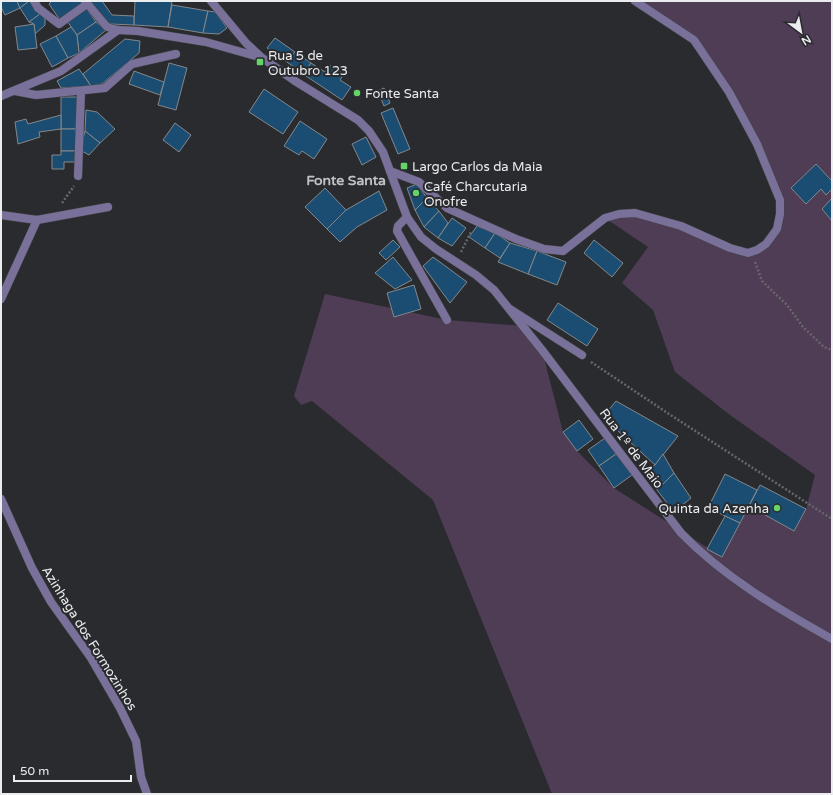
<svg xmlns="http://www.w3.org/2000/svg" width="833" height="795" font-family="'Varela Round',sans-serif">
<style>
.green{fill:#4f3c55}
.building{fill:#1a4d71;stroke:#84888b}
.lines{fill:none;stroke-linecap:round;stroke-linejoin:round}
.service-casing{stroke:#45464a;stroke-width:9}
.pedestrian-casing{stroke:#45464a;stroke-width:9}
.minor-casing{stroke:#45464a;stroke-width:9}
.path{stroke:#67686b;stroke-width:2.5;stroke-dasharray:2 2;stroke-linecap:butt}
.service{stroke:#79719a;stroke-width:8}
.pedestrian{stroke:#79719a;stroke-width:8}
.minor{stroke:#79719a;stroke-width:8}
.poi-dot{fill:#65d467;stroke:#2a2b2f;stroke-width:1.5}
.labels{text-anchor:middle;stroke-width:4;stroke-linejoin:round;paint-order:stroke}
.poi-label{font-size:13px;fill:#ebecee;stroke:#2a2b2f;text-anchor:start}
.street-label{font-size:13px;fill:#ebecee;stroke:#2a2b2f}
.neighbourhood-label{font-size:14px;font-weight:bold;fill:#c0c1c6;stroke:#2a2b2f}
</style>
<rect width="100%" height="100%" fill="#2a2b2f"/>
<path class="green" d="M635 1H832V794H552L433 500 312 401 301 405 294 396 325 294 447 320 523 326 542 350 563 432 577 451 614 488 722 557 749 506 794 531 806 509 815 475 730 415 675 372 653 310 622 283 648 247 605 218 635 213 744 252 770 240 781 207 757 144 694 40Z"/>
<g class="building">
<path d="M1 1H17L20 8 5 15 1 7Z"/>
<path d="M17 1H29L20 8Z"/>
<path d="M29 1H31L40 14 29 22 20 8Z"/>
<path d="M52 1H80L83 4 60 20 49 4Z"/>
<path d="M87 1H102L112 15 134 16V25L111 24 103 20Z"/>
<path d="M135 1H172L168 27 134 25Z"/>
<path d="M172 5 208 11 203 33 168 27Z"/>
<path d="M86 8 96 22 77 35 67 21Z"/>
<path d="M208 11 215 12 227 28 219 34 203 33Z"/>
<path d="M40 14 45 19V25L35 34 34 24 29 22Z"/>
<path d="M96 22 106 30 79 53 77 35Z"/>
<path d="M34 24 37 48 18 50 15 27Z"/>
<path d="M71 27 77 35 79 53 68 58 56 36Z"/>
<path d="M56 36 68 58 52 67 40 44Z"/>
<path d="M275 38 295 52 287 62 267 48Z"/>
<path d="M125 39 140 41 139 53 102 84 91 86 83 74Z"/>
<path d="M295 52 311 63 303 74 287 62Z"/>
<path d="M169 63 187 68 176 110 158 105Z"/>
<path d="M311 63 325 72 329 65 344 74 340 80 351 87 342 100 303 74Z"/>
<path d="M79 69 91 86 61 88 57 81Z"/>
<path d="M134 71 164 82 160 95 129 84Z"/>
<path d="M384 88 390 103 384 106 378 91Z"/>
<path d="M264 89 298 112 283 134 249 112Z"/>
<path d="M61 97H78L76 129H61Z"/>
<path d="M393 108 410 149 398 154 381 113Z"/>
<path d="M86 110 97 112 115 129 100 143 85 131Z"/>
<path d="M61 115V129L39 132 40 137 18 144 15 122 26 119 28 124Z"/>
<path d="M300 121 327 139 314 159 302 151 299 155 284 146Z"/>
<path d="M175 123 191 135 179 152 163 140Z"/>
<rect x="61" y="129" width="15" height="22"/>
<path d="M85 131 100 143 89 155 80 150Z"/>
<path d="M366 137 376 157 362 165 352 144Z"/>
<path d="M61 151H76L75 162H64V169H52V155H61Z"/>
<path d="M816 164 832 181V189L826 195 821 189 806 204 791 188Z"/>
<path d="M417 184 427 198 415 210 407 188Z"/>
<path d="M325 188 346 210 327 229 305 207Z"/>
<path d="M379 191 387 210 357 227 340 242 327 229 346 210Z"/>
<path d="M427 198 439 211 424 227 415 210Z"/>
<path d="M832 198V221L822 209Z"/>
<path d="M439 211 448 223 438 238 424 227Z"/>
<path d="M452 218 466 228 452 246 438 238Z"/>
<path d="M477 226 495 233 485 248 469 237Z"/>
<path d="M495 233 510 243 500 258 485 248Z"/>
<path d="M393 240 400 247 386 260 379 253Z"/>
<path d="M594 240 623 263 612 277 584 253Z"/>
<path d="M510 243 537 251 528 274 498 262Z"/>
<path d="M537 251 566 262 557 285 528 274Z"/>
<path d="M393 257 412 280 395 289 375 273Z"/>
<path d="M433 257 467 282 450 303 423 266Z"/>
<path d="M414 285 421 309 394 317 387 293Z"/>
<path d="M558 303 598 329 587 346 547 320Z"/>
<path d="M616 401 678 436 655 465 603 417Z"/>
<path d="M579 420 593 439 577 451 563 432Z"/>
<path d="M605 438 616 454 599 466 588 450Z"/>
<path d="M616 454 632 475 614 488 599 466Z"/>
<path d="M663 454 674 473 657 490 644 472 655 465Z"/>
<path d="M674 473 691 498 674 512 657 490Z"/>
<path d="M725 474 757 490 740 523 708 508Z"/>
<path d="M760 485 806 509 794 531 749 506Z"/>
<path d="M725 516 740 523 722 557 707 549Z"/>
</g>
<g class="lines">
<defs>
<path id="service" d="M510 309 582 355"/>
<g id="pedestrian">
<path d="M34 1 38 8 59 24 87 4"/>
<path d="M15 91 36 95 105 88 132 64 176 54"/>
<path d="M78 176 81 91"/>
</g>
<g id="minor">
<path d="M85 1 107 27 118 30 138 31 206 42 259 57"/>
<path d="M211 1 246 43 261 57 295 81 358 120 369 131 383 152 407 217 421 237 436 249 476 275 494 290 542 350 681 533C724 577 778 609 832 639"/>
<path d="M1 96 61 71 118 30"/>
<path d="M390 171 419 182 447 208 516 239 544 249 563 251 605 218 619 214 635 213 681 226 730 248 748 253 757 250 766 244 777 229 780 214V200L757 144 729 92 694 40 635 1"/>
<path d="M1 215 37 220 108 207"/>
<path d="M407 217 398 226 397 231 447 320"/>
<path d="M1 299 37 220"/>
<path d="M1 499 32 568 51 602 91 658 120 708 136 741 141 777 147 794"/>
</g>
</defs>
<use href="#service" class="service-casing"/>
<use href="#pedestrian" class="pedestrian-casing"/>
<use href="#minor" class="minor-casing"/>
<g class="path">
<path d="M62 203 74 186"/>
<path d="M461 252 471 232"/>
<path d="M755 262 762 281 787 305 803 327 824 347 832 350"/>
<path d="M591 362 669 414 832 519"/>
</g>
<use href="#service" class="service"/>
<use href="#pedestrian" class="pedestrian"/>
<use href="#minor" class="minor"/>
</g>
<g class="poi-dot">
<rect x="256" y="58" width="8" height="8" rx="2"/>
<circle cx="357" cy="93" r="4"/>
<rect x="400" y="162" width="8" height="8" rx="2"/>
<circle cx="416" cy="193" r="4"/>
<circle cx="777" cy="508" r="4"/>
</g>
<g class="labels">
<g class="poi-label">
<text x="268" y="60">Rua 5 de<tspan x="268" dy="15">Outubro 123</tspan></text>
<text x="365" y="98">Fonte Santa</text>
<text x="412" y="171">Largo Carlos da Maia</text>
<text x="424" y="191">Café Charcutaria<tspan x="424" dy="15">Onofre</tspan></text>
<text x="769" y="513" text-anchor="end">Quinta da Azenha</text>
</g>
<g class="street-label">
<text transform="translate(632 448) rotate(53)" y="5">Rua 1º de Maio</text>
<text transform="translate(90 638) rotate(58)" y="5">Azinhaga dos Formozinhos</text>
</g>
<g class="neighbourhood-label">
<text x="346" y="185">Fonte Santa</text>
</g>
</g>
<rect width="833" height="795" fill="none" stroke="#ebecee" stroke-width="4"/>
<g transform="translate(801 32) rotate(148)" stroke="#2a2b2f" stroke-width="3" paint-order="stroke">
<path d="M0-3L7 15L0 10L-7 15Z" fill="#ebecee"/>
<text y="-6" font-size="11" font-weight="bold" text-anchor="middle" fill="#ebecee">N</text>
</g>
<path d="M14 775v6h117v-6" fill="none" stroke="#ebecee" stroke-width="2"/>
<text x="20" y="775" font-size="12" fill="#ebecee" stroke="#2a2b2f" stroke-width="3" paint-order="stroke">50 m</text>
</svg>
